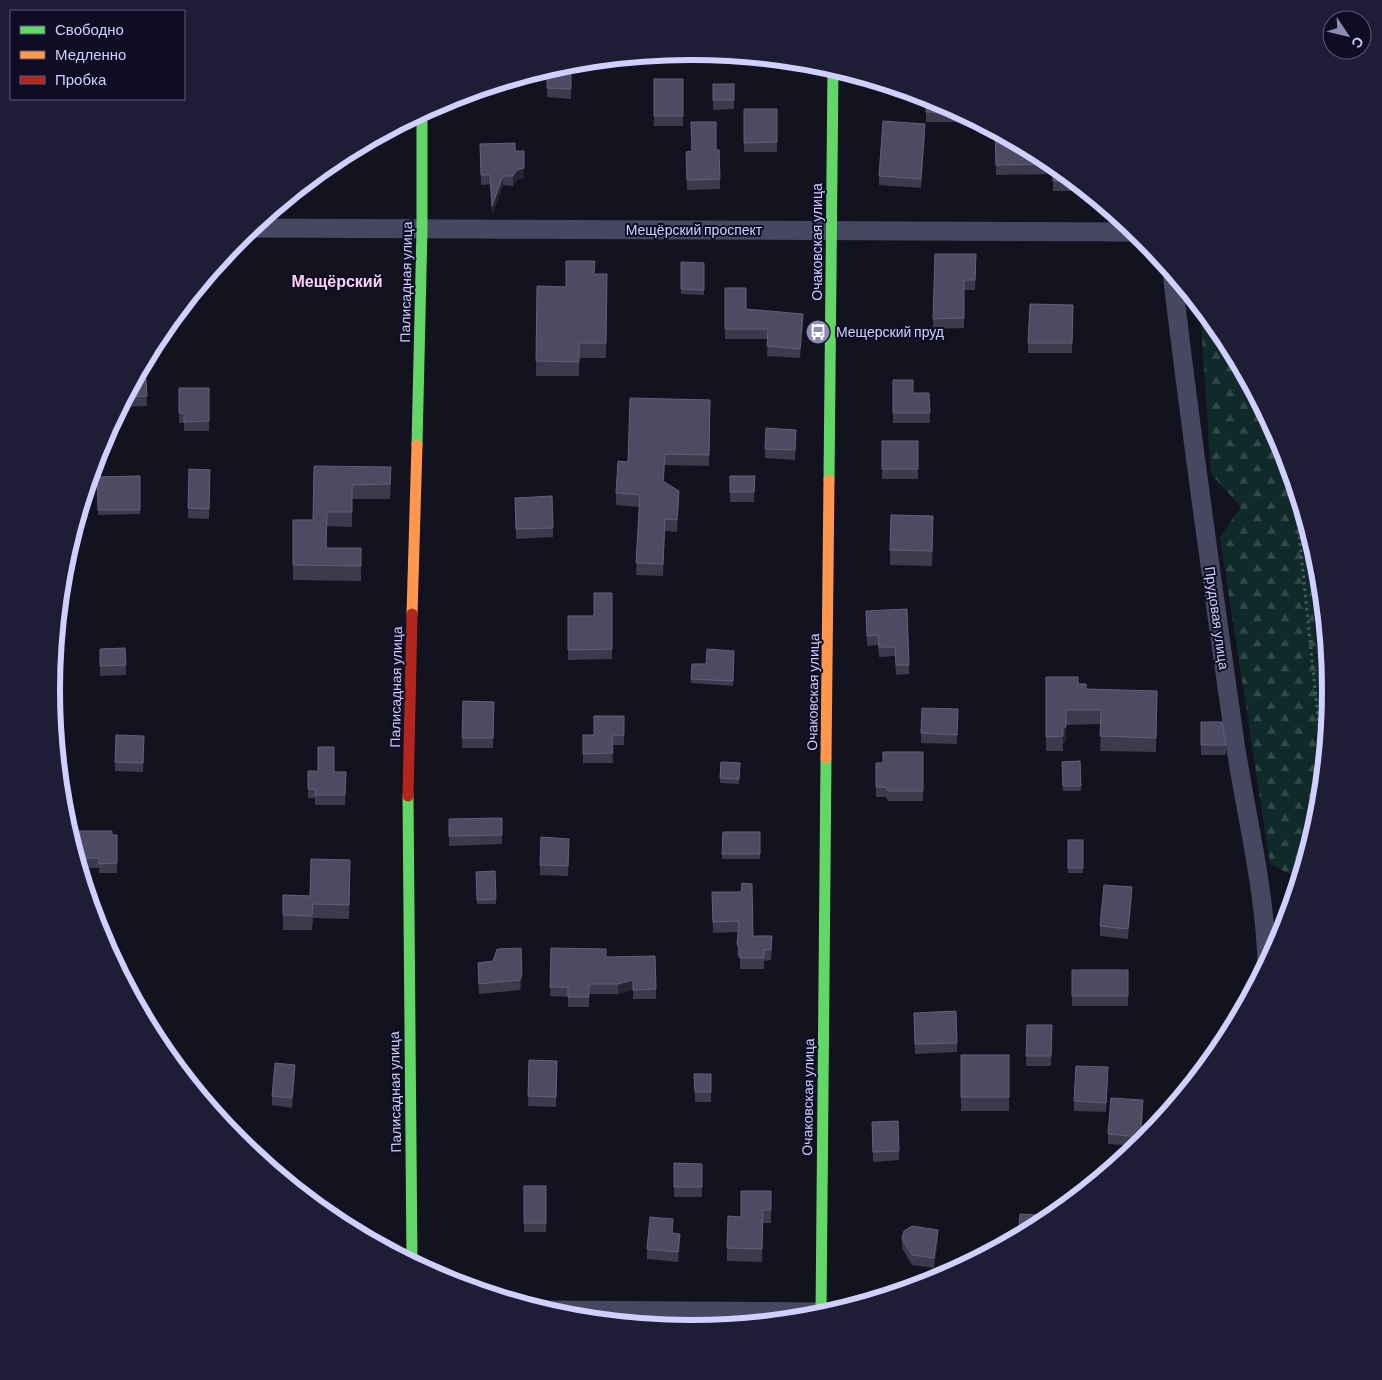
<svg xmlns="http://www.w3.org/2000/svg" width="1382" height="1380" font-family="Barlow,sans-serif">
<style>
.forest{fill:url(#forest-firs)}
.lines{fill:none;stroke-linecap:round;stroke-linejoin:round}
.path{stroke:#465966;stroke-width:3;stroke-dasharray:2.5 4;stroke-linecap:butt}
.street{stroke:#464760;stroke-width:19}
.fast{stroke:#63d668;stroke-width:11}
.slow{stroke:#ff974d;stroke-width:11}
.jam{stroke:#b3261e;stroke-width:11}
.wall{fill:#3c3b4e}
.shaded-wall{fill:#252433}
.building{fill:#4c4b61;stroke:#61607a}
.labels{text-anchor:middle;stroke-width:4;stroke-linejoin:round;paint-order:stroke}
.street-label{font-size:14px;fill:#d1cfff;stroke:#0f0d24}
.poi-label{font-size:14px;fill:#d1cfff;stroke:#0f0d24;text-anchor:start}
.quarter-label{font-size:16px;font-weight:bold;fill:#ffd1f2;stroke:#0f0d24}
.rim{fill:none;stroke:#d1cfff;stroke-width:6}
</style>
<defs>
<pattern id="forest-firs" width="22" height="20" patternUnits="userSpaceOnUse" patternTransform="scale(1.25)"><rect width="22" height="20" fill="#102a29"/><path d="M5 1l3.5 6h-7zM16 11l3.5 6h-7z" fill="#324849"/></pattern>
</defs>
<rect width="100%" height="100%" fill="#13121f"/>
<path class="forest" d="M1200 307 1223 335 1282 445 1306 525 1325 746 1319 814 1299 879 1270 864 1220 537 1241 507 1211 474Z"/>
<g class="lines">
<path class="path" d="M1294 485 1323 766"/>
<g class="street">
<path d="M251 228 1136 232"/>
<path d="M1172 272C1190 427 1212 582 1234 736 1245 812 1265 887 1267 964"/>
<path d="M543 1310 830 1312"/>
</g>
<g class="fast">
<path d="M417 445 422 229V112"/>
<path d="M829 480 833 68"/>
<path d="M408 796 412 1262"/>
<path d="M821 1315 826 758"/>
</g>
<g class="slow">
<path d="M412 614 417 445"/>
<path d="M826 758 829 480"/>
</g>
<path class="jam" d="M408 796 412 614"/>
</g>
<g class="wall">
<path d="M547 72 571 83V99L547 97Z"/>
<rect x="654" y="79" width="29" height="47"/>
<path d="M713 84H734V109L713 110Z"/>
<path d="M926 97 936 100 963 114V122H926Z"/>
<rect x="744" y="109" width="33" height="43"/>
<path d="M995 131 1047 159 1086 191H1053V174L996 175Z"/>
<path d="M925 133 921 188 879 185V176Z"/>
<path d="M480 144 515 151H524V178L517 180 513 186 503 185 492 215 490 184 481 185Z"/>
<path d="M716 150 720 179V189L687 190 686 161 692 151Z"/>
<path d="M935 254 976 264 975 290H964V328L933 329Z"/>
<path d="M681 262 704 263V295L681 294Z"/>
<path d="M595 274H607L606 358H579V376H536L537 286 566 287Z"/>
<path d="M725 288 746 309 803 324 800 358 767 356 768 339H725Z"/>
<path d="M1073 305 1072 353H1028V343Z"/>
<path d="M135 379H146L147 406 121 407Z"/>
<path d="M893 380 913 393H929L930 423H893Z"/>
<path d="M179 388H209V431H184V423H179Z"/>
<path d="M710 400 709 466 665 465 664 482 679 503 677 532 665 531 663 576 636 575 639 507 616 505V493L628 462Z"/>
<path d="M796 439 795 460 765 458V449Z"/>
<rect x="882" y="441" width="36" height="38"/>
<path d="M314 466 391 481 390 499H352V527L327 526V548H361V581L293 580V520H313Z"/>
<path d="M189 469 210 470 209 519 188 518Z"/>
<path d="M140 476V514L98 515 97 477Z"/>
<path d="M730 476H755L754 502H730Z"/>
<path d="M515 498 553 528V537L516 539Z"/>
<path d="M933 531 932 566 890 565V550Z"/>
<path d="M612 593V659L568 660V616H594Z"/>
<path d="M866 611 909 665V674L896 675 895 656 879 657 878 645 867 646Z"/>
<path d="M125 648 126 675 100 676V649Z"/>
<path d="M734 651 733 686 691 683 692 664H706Z"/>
<path d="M1046 677 1078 684 1086 689 1157 691 1156 752 1100 751 1101 724 1066 725V742L1063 743V751H1046Z"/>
<path d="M463 701 494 702 493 748H462Z"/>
<path d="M624 716V745H612L613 763H583V735H594Z"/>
<path d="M958 719 957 744 921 743V733Z"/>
<path d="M1201 722 1226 745V755H1201Z"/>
<path d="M144 746 143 772 115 771V762Z"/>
<path d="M923 752V801H888L886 797H876V763H883Z"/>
<path d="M1080 761 1081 791H1063L1062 762Z"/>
<path d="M721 762 740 763 739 784 720 783Z"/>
<path d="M308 771 346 772 345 805H315V798H308Z"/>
<path d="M502 818V844L449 846V819Z"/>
<path d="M723 832H760V859H722Z"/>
<path d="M112 835H117V873H99V868H80L73 847Z"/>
<rect x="1068" y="840" width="15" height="33"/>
<path d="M569 848 568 876 540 875V865Z"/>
<path d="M495 871 496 904H477L476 872Z"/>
<path d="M350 875 349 919 313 918 312 930H283V895L310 896Z"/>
<path d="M712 892 753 936 772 947 771 960 764 961V969H740V959L737 955 738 932 713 933Z"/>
<path d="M1132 897 1128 939 1100 936V926Z"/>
<path d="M521 948 522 984 520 990 479 994 478 963 493 961Z"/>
<path d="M551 948 606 957 656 989V999H633V990L618 994H589V1007H568V997L550 996Z"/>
<rect x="1072" y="970" width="56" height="36"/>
<path d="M914 1013 957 1043V1052L915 1054Z"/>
<path d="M1027 1025H1052L1051 1066H1026Z"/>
<rect x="961" y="1055" width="48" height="56"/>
<path d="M529 1060 557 1071 556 1107 528 1106Z"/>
<path d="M694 1074H711V1102H695Z"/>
<path d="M295 1075 292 1108 272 1105V1096Z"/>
<path d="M1108 1077 1106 1112 1074 1111V1101Z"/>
<path d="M1143 1110 1141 1144 1138 1146 1108 1144V1134Z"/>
<path d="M872 1122 899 1151V1160L873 1162Z"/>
<path d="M674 1163 702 1164V1197H674Z"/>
<rect x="524" y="1186" width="22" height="46"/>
<path d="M771 1191V1223H763L762 1262 727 1261V1248L741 1217Z"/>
<path d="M673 1229V1233L680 1244 678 1262 647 1259V1249Z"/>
<path d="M902 1238 938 1240 934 1268 912 1265 902 1248Z"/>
</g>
<g class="shaded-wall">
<path d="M925 124V133L921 188V179Z"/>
<path d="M524 168V178L517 180 513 186V176L517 170Z"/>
<path d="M503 176V185L492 215V206Z"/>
<path d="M803 314V324L800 358V349Z"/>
<path d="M665 454V465L663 493V481Z"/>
<path d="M679 491V503L677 532V520Z"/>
<path d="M665 519V531L663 576V564Z"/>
<path d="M1066 710V742L1063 743V729Z"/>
<path d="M350 860V875L349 919V905Z"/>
<path d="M1132 887V897L1128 939V929Z"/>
<path d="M522 974V984L520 990V980Z"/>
<path d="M633 980V990L618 994V984Z"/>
<path d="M295 1065V1075L292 1108V1098Z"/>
<path d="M1108 1067V1077L1106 1112V1103Z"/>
<path d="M1143 1100V1110L1140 1144V1137Z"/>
<path d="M938 1230V1240L934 1268V1258Z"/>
<path d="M680 1234V1244L678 1262V1252Z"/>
</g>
<g class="building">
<path d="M547 72 571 73V89L547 88Z"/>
<rect x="654" y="79" width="29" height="37"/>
<rect x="713" y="84" width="21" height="16"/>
<path d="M926 97 936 100 960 113 926 112Z"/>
<path d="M744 109H777V142L744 143Z"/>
<path d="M883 121 925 124 921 179 879 176Z"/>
<path d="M691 122H716V150H719L720 179 687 180 686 152 692 151Z"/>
<path d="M995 131 1047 159 1053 164 996 165Z"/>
<path d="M515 143V151H524V168L517 170 513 176H503L492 206 490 175H481L480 144Z"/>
<path d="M1053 164 1074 181H1053Z"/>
<path d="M935 254H976L975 280H964V318L933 319Z"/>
<path d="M566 261H595L594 274H607L606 343H579V362L536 361 537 286 566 287Z"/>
<path d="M681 262 704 263V290L681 289Z"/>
<path d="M725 288H746V309L803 314 800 349 767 346 768 329H725Z"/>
<path d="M1030 304 1073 305 1072 343H1028Z"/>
<path d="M135 379H146L147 396 126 397Z"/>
<path d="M893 380H913V393H929L930 413H893Z"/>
<path d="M179 388H209V421L184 422V413H179Z"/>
<path d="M630 398 710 400 709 455 665 454 663 481 679 491 677 520 665 519 663 564 636 563 640 495 616 493 618 461 628 462Z"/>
<path d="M766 428 796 430 795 450 765 449Z"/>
<rect x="882" y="441" width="36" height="28"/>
<path d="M314 466 391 467 390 484 352 485V512H327L326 548H361V566L293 565V520H313Z"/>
<path d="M189 469 210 470 209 509 188 508Z"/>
<path d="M140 476V510H98L97 477Z"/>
<path d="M730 476H755L754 492H730Z"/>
<path d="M552 496 553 528 516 529 515 498Z"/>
<path d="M891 515 933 516 932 551 890 550Z"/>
<path d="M594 593H612V649L568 650V616H594Z"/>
<path d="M907 609 909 665H896L895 647H879L878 635 867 636 866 611Z"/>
<path d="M125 648 126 665 100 666V649Z"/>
<path d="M707 649 734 651 733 681 691 679 692 664H706Z"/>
<path d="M1046 677H1078V684H1086V689L1157 691 1156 738 1100 736 1101 710H1066V727L1063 729V736L1046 737Z"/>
<path d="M463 701 494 702 493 738H462Z"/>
<path d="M922 708 958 709 957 735 921 733Z"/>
<path d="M594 716H624V735L612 736 613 753 583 754V735H594Z"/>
<path d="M1201 722H1222L1226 745H1201Z"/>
<path d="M116 735 144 736 143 763 115 762Z"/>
<path d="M318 747H334V772H346L345 795H315V789H308V771H318Z"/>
<path d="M883 752H923V791H888L886 787H876V763H883Z"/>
<path d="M1080 761 1081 786H1063L1062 762Z"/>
<path d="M721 762 740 763 739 779 720 778Z"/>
<path d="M502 818V835L449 836V819Z"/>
<path d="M73 831H112V835H117V863L99 864V858H77L73 847Z"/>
<path d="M723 832H760V854H722Z"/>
<path d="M541 837 569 839 568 866 540 865Z"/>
<rect x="1068" y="840" width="15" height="28"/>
<path d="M311 859 350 860 349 905 313 904 312 916 283 915V895L310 896Z"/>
<path d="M495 871 496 899 477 900 476 872Z"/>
<path d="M742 883 752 884 753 936H772L771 950H764V958H740V949L737 944 739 921 713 922 712 892H741Z"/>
<path d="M1104 885 1132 887 1128 929 1100 926Z"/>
<path d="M521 948 522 974 520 980 479 984 478 963 493 961 497 949Z"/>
<path d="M551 948 606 949V957L655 956 656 989 633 990V980L618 984H589V997H568V987H550Z"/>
<rect x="1072" y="970" width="56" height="26"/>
<path d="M956 1011 957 1043 915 1044 914 1013Z"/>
<path d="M1027 1025H1052L1051 1056H1026Z"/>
<rect x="961" y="1055" width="48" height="42"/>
<path d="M529 1060 557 1061 556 1097 528 1096Z"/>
<path d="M275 1063 295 1065 292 1098 272 1096Z"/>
<path d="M1076 1066 1108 1067 1106 1103 1074 1101Z"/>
<path d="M694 1074H711V1092H695Z"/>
<path d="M1111 1098 1143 1100 1140 1137 1108 1134Z"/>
<path d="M898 1121 899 1151 873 1152 872 1122Z"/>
<path d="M674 1163 702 1164V1187H674Z"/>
<rect x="524" y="1186" width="22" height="37"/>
<path d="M741 1191H771V1210H763L762 1249 727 1248 728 1216 741 1217Z"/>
<path d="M1020 1214 1053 1216 1047 1221 1018 1237Z"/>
<path d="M650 1217 673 1219 672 1233 680 1234 678 1252 647 1249Z"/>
<path d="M912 1226 938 1230 934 1258 912 1255 902 1238 904 1231Z"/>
</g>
<defs>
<symbol id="bus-disc" viewBox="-11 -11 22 22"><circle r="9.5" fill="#8e8db1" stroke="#0f0d24"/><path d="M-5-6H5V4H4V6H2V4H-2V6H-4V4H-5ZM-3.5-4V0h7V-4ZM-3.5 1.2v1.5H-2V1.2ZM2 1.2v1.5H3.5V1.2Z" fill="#fff"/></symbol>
</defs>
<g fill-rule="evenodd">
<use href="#bus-disc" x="804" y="318" width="28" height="28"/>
</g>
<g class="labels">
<g class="street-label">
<text x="694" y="235">Мещёрский проспект</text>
<text transform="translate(817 242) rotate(-90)" y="5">Очаковская улица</text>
<text transform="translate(406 282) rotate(-89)" y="5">Палисадная улица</text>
<text transform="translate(1217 618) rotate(82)" y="5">Прудовая улица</text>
<text transform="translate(396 687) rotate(-89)" y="5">Палисадная улица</text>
<text transform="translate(813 692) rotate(-89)" y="5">Очаковская улица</text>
<text transform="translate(395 1092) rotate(-91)" y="5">Палисадная улица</text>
<text transform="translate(808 1097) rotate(-89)" y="5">Очаковская улица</text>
</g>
<g class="poi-label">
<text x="836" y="337">Мещерский пруд</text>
</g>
<g class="quarter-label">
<text x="337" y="287">Мещёрский</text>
</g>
</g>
<path d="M0 0H1382V1380H0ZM690 60H692A630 630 0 0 1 1322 690V690A630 630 0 0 1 692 1320H690A630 630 0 0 1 60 690V690A630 630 0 0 1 690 60Z" fill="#1f1d36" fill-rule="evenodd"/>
<path class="rim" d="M690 60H692A630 630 0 0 1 1322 690V690A630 630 0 0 1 692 1320H690A630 630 0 0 1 60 690V690A630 630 0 0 1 690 60Z"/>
<rect x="10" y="10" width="175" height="90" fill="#0f0d24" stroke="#5d5b7c"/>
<rect x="20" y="26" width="25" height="8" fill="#63d668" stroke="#5d5b7c"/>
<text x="55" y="35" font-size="15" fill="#d1cfff">Свободно</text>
<rect x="20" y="51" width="25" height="8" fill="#ff974d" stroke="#5d5b7c"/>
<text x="55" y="60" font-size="15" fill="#d1cfff">Медленно</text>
<rect x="20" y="76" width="25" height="8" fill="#b3261e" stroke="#5d5b7c"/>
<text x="55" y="85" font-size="15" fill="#d1cfff">Пробка</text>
<g transform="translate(1347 35) rotate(125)"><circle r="24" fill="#0f0d24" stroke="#5d5b7c"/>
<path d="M0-4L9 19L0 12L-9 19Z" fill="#8e8db1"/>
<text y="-8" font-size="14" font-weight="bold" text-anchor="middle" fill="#d1cfff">С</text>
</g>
</svg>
